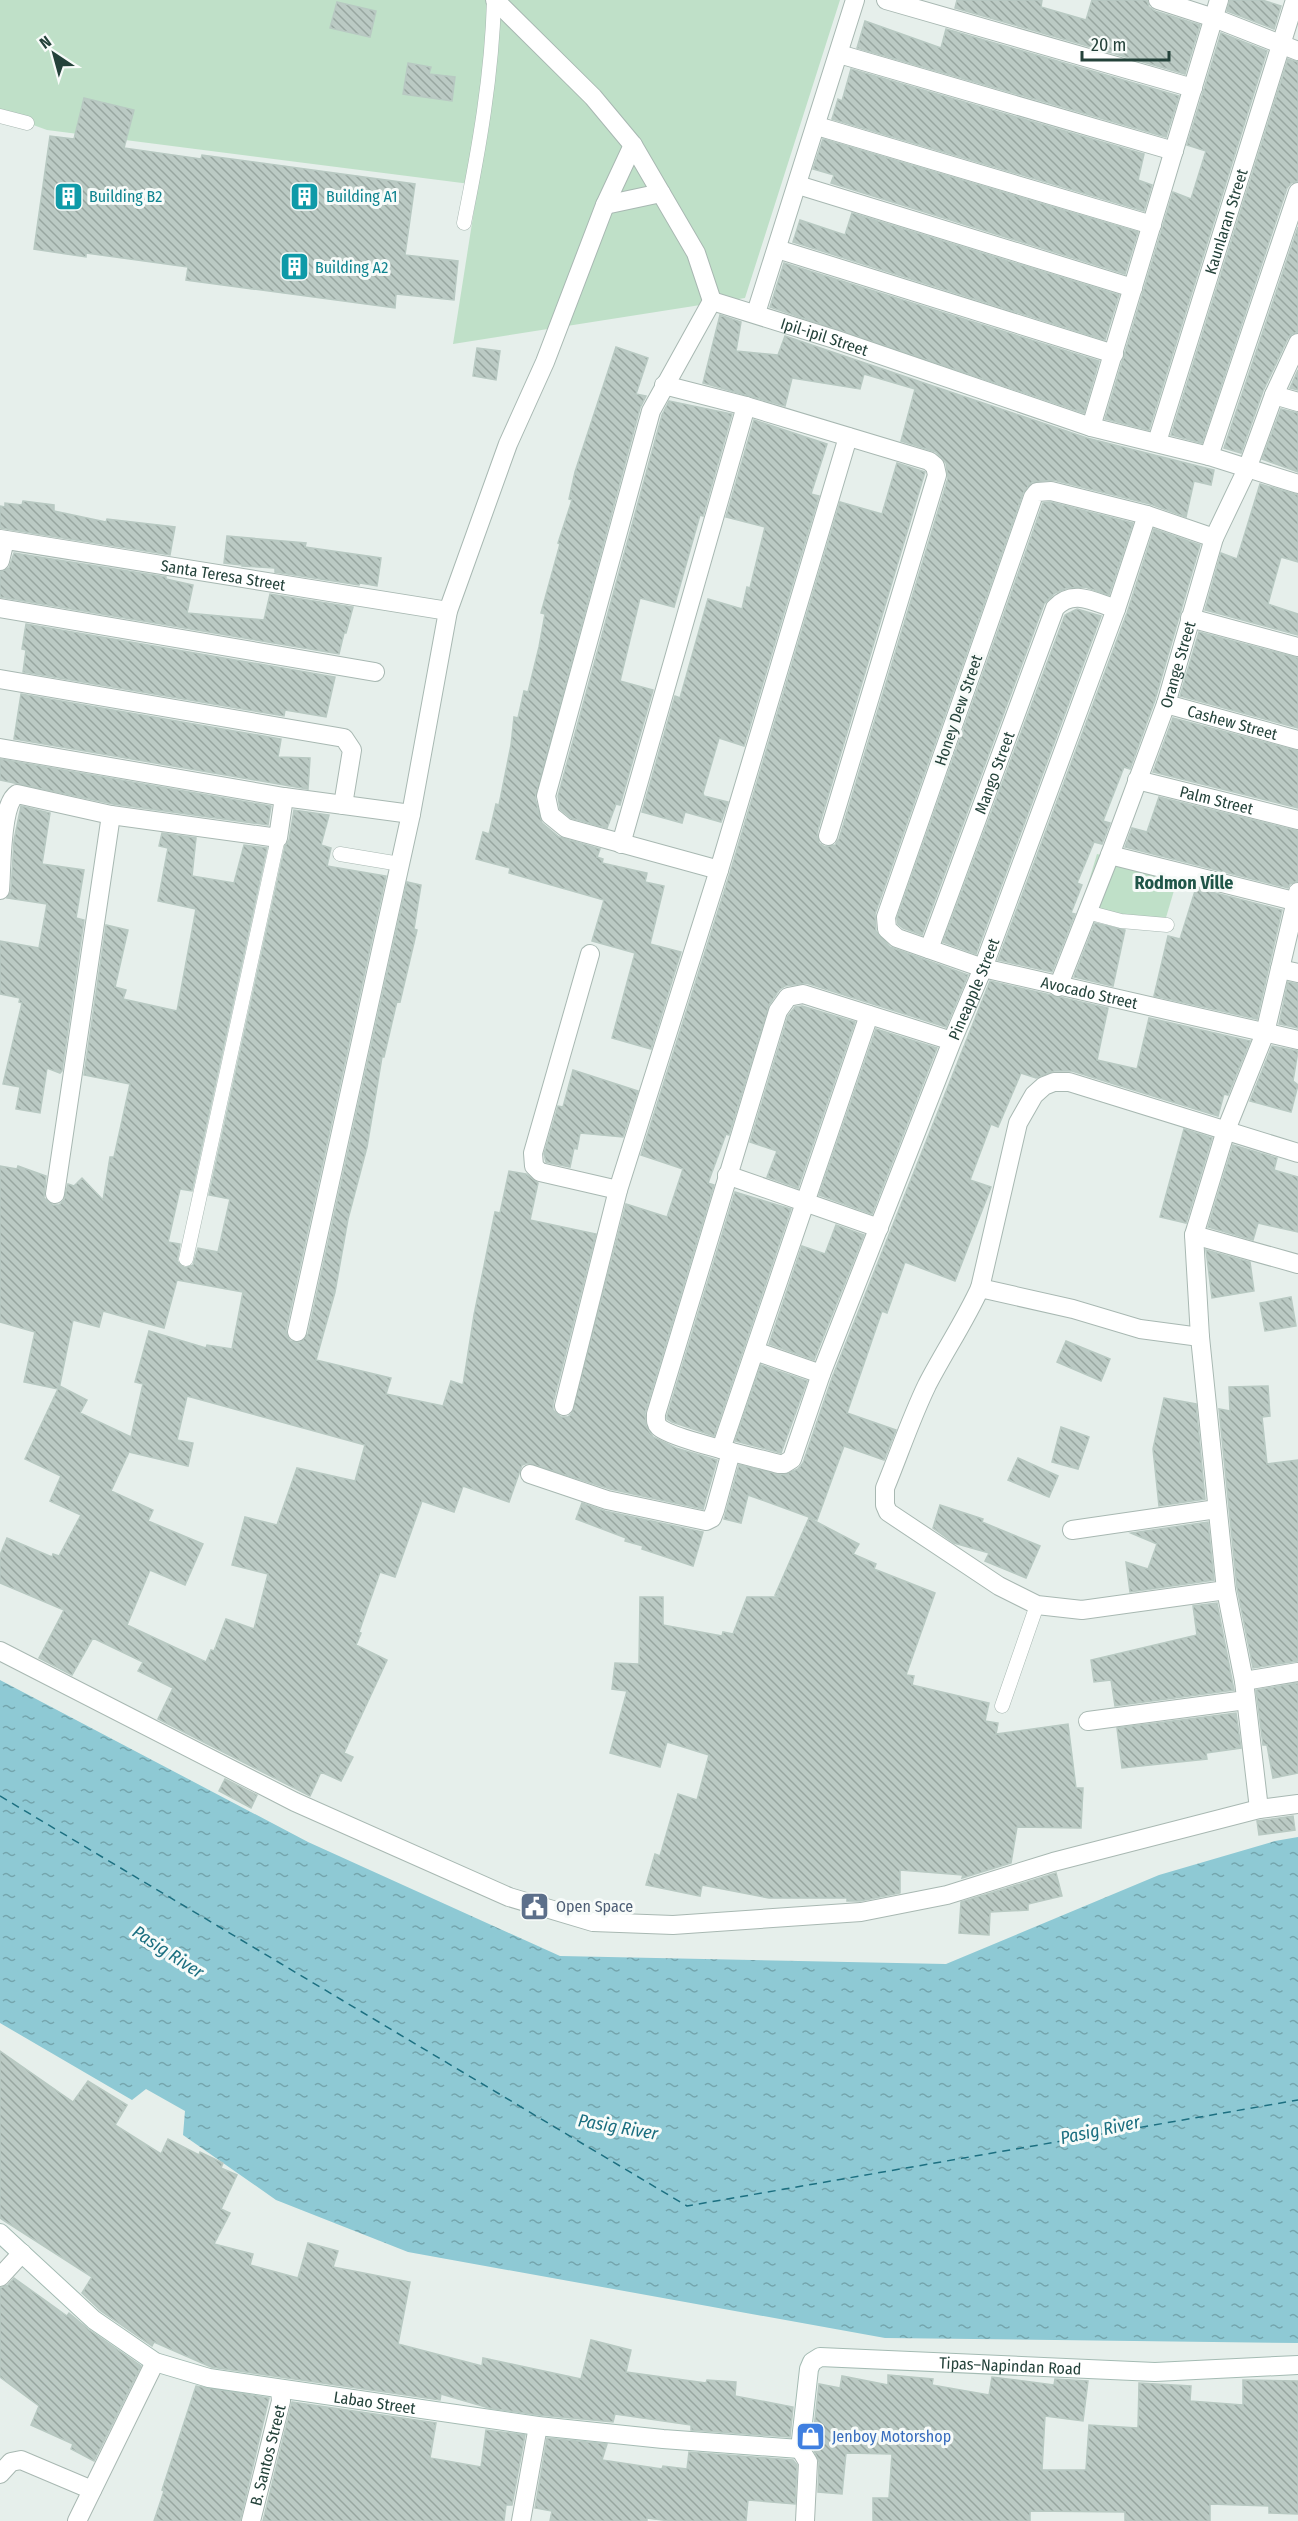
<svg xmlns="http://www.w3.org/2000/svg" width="1298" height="2521" font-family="'Fira Sans Condensed',sans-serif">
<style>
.grass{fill:#bfe0c8}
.water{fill:url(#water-ripples)}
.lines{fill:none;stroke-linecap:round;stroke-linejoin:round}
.ferry{stroke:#1c6f80;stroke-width:1.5;stroke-dasharray:8 6;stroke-linecap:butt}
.building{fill:url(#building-back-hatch);stroke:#b8c9c2;stroke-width:1.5;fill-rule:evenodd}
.service-casing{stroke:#a8b8b2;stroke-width:15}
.minor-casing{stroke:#a8b8b2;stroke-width:20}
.secondary-casing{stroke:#a4bbb3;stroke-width:20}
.service{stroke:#fff;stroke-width:14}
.minor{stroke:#fff;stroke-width:18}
.secondary{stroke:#fff;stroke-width:18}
.labels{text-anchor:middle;stroke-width:6;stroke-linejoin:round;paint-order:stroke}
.culture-label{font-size:16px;fill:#0d838f;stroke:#f7fbf9;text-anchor:start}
.street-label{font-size:16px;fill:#24423a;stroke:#f7fbf9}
.service-label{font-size:16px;fill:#4e5e75;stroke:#f7fbf9;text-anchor:start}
.shop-label{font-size:16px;fill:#366cbe;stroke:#f7fbf9;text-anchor:start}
.neighbourhood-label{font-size:18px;font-weight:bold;fill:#1f5548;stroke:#f7fbf9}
.water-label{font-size:18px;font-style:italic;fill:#1c6f80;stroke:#f7fbf9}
</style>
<defs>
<pattern id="water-ripples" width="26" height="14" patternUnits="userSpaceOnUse" patternTransform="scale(1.5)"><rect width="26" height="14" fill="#8ec9d4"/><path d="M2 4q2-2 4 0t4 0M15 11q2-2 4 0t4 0" fill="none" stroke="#74a5ad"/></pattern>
<pattern id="building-back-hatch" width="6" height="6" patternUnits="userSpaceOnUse" patternTransform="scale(1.5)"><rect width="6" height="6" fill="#bbcac4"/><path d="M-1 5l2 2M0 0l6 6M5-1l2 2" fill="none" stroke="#98a6a0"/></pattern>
</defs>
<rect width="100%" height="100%" fill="#e6efeb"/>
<g class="grass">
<path d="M0 0H840L745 298 453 344 478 185 47 130 0 113Z"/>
<path d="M1097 854 1178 877 1162 931 1081 907Z"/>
</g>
<path class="water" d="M0 1680 308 1842 560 1956 946 1964 1159 1875 1275 1841 1298 1837V2343L885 2338 408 2252 276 2200 183 2135 185 2111 146 2089 132 2100 0 2023Z"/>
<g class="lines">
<path class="ferry" d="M0 1796 687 2206 1298 2100"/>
</g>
<g class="building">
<path d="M957 0H1042L1041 7 1086 20 1092 0H1147L1149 7 1155 11 1200 25 1185 74 955 8Z"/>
<path d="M1230 0H1262L1281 6 1274 29 1227 11Z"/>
<path d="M337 2 376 11 370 37 330 28Z"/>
<path d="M865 21 941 48 946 29 1179 96 1166 137 857 48Z"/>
<path d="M1221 33 1267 51 1149 430 1105 419 1173 192 1191 199 1206 151 1187 145Z"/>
<path d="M1288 59 1298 62V181L1291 183 1287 188 1202 443 1171 435Z"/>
<path d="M408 63 431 67 429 74 455 77 452 101 403 94Z"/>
<path d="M851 69 1144 154 1138 180 1152 185 1144 211 832 119 838 99 842 101Z"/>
<path d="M84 98 134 110 124 148 201 159 202 155 415 184 405 255 458 261 454 300 396 294 395 308 186 280 188 267 86 253V257L34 249 50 136 74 139Z"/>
<path d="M823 139 1138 232 1125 274 831 183 834 175 813 169Z"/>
<path d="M852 213 1119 295 1105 340 793 242 800 220 845 235Z"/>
<path d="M1298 227V332L1292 334 1288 338 1263 391 1241 453 1224 448Z"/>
<path d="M784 263 1099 361 1084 413 770 307Z"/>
<path d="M720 315 741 322 736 351 778 355 785 336 1087 438 1214 470 1211 485 1194 481 1186 517 1150 504 1053 480 1032 482 1023 493 875 914 876 931 890 947 968 975 946 1027 806 983 785 986 779 990 769 1005 729 1135 726 1134 708 1183 714 1185 645 1413 646 1426 653 1437 676 1448 717 1460 703 1509 610 1489 528 1463 522 1465 509 1502 463 1486 454 1512 422 1501 395 1577 380 1572 359 1632 361 1633 356 1645 387 1660 344 1753 353 1757 341 1781 321 1772 310 1796 158 1719 173 1688 138 1671 143 1662 93 1638 72 1675 39 1658 64 1610 0 1583V1555L7 1538 52 1557 53 1554 59 1556 81 1515 50 1501 61 1476 25 1459 58 1389 24 1382 35 1332 0 1322V1166L17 1169 18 1166 46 1176 44 1198 53 1205H59L64 1200 68 1184 74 1186 82 1178 103 1200 110 1157H114L130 1084 84 1075 106 925 128 930 115 987 126 990 123 999 177 1011 196 909 158 901 168 848 159 846 162 833 196 838 192 876 234 883 244 845 267 848 192 1191 180 1189 168 1242 180 1244 177 1261 185 1268 193 1265 198 1248 218 1252 230 1199 209 1195 285 846 289 840 294 810 329 815 321 845 331 848 327 866 386 876 286 1330 287 1336 290 1341 300 1343 308 1334 407 882 421 885 414 929 417 930 400 1002 397 1001 384 1057H382L367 1147 348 1219 335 1292 316 1360 391 1378 386 1394 443 1406 451 1381 463 1385 474 1315 495 1212 500 1213 509 1171 526 1174 538 1183 530 1220 596 1234 553 1403V1410L561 1417H568L572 1413 626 1204 667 1217 683 1169 641 1155 730 873 840 502 882 514 897 463 925 472 817 833 819 843 825 847 835 845 839 839 948 478 946 463 936 452 901 441 915 389 864 374 860 389 792 378 785 406 703 383ZM177 1280 243 1292 232 1349 207 1345 206 1348 149 1331 135 1382 143 1384 131 1437 80 1413 87 1400 60 1386 59 1389 73 1320 99 1327 103 1311 164 1328ZM187 1396 365 1445 355 1481 297 1468 277 1525 245 1517 232 1565 268 1574 254 1629 226 1619 214 1651 211 1650 206 1662 127 1625 150 1570 185 1585 203 1544 148 1521 153 1510 111 1491 129 1452 188 1466 193 1443 177 1440Z"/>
<path d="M616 347 648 358 636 394 646 396 640 408 535 798 542 823 559 837 600 849 597 857 603 859 602 863 647 873 645 882 664 886 650 944 681 952 651 1049 612 1038 635 953 592 941 604 900 509 873 510 868 476 859 483 832 489 834 496 804 499 805 511 745 514 717 518 718 524 691 528 692 539 647 545 614 541 613 560 544 558 543 572 500 569 499 575 472Z"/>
<path d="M477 348 500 351 496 380 473 376Z"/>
<path d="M1298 370V390L1290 388Z"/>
<path d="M669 401 732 414 703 516 700 515 674 607 640 598 620 681 653 690 620 805 616 804 607 828 571 818 560 809 558 796 662 415Z"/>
<path d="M1281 409 1298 413V472L1262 459Z"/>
<path d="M754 420 827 444 811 494 819 496 744 746 719 738 703 793 704 796 728 802 721 822 685 812 682 823 642 812 675 696 680 698 708 599 742 609 747 587 750 588 765 527 726 517Z"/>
<path d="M1260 484 1298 495V562L1281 557 1268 604 1298 614V635L1205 610 1221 553 1237 559Z"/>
<path d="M23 501 54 505V511L106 522 107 519 175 527 170 555 0 528V506L5 507V503L22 505Z"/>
<path d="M1050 502 1133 523 1109 595 1085 587 1067 588 1055 593 1044 604 922 935 903 928 898 924 897 918 1043 503Z"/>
<path d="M1154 529 1200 545 1155 700 1130 769 1124 767 1103 821 1110 823 1102 844 1094 842 1077 883 1082 885 1071 913 1075 914 1052 972 998 960 1127 613Z"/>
<path d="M227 536 306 543 305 547 381 558 377 586 360 583 359 585 275 572V568L242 566V565L224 563Z"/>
<path d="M14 553 166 577V579L193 585 187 613 264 620 270 594 353 607 346 633H344L339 654 0 597V572L9 568Z"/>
<path d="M1077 609 1101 616 976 954 943 942 1065 615Z"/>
<path d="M26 624 335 677 326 717 285 710 284 716 23 672 26 650 22 649Z"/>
<path d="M1199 632 1298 658V728L1180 696Z"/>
<path d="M21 694 281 739 278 757 310 758 308 789 14 739Z"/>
<path d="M1173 718 1298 751V808L1153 772Z"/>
<path d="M0 759 271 806 268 825 113 804 0 780Z"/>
<path d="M1159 797 1298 831V881L1290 884 1288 888 1125 847 1132 828 1147 832Z"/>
<path d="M21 806 50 813 42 864 84 870 76 918 84 920 62 1071 60 1073 47 1068 40 1113 16 1109 20 1087 3 1084 22 1003 19 1002 20 998 0 994V941L39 948 47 904 7 898 11 891 14 840Z"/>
<path d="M1196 888 1282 910 1257 1019 1154 996 1168 936 1180 939Z"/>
<path d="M1095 923 1125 930 1113 986 1074 977Z"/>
<path d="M990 981 1108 1008 1097 1060 1137 1069 1149 1018 1250 1041 1228 1095 1224 1094 1218 1116 1072 1071H1054L1036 1078 1021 1073 998 1127 991 1124 970 1180 991 1187 955 1281 905 1262 887 1313 882 1311 847 1413 896 1430 884 1460 844 1446 817 1520 748 1495 741 1523 724 1519 739 1465 784 1475 798 1469 803 1463 832 1378Z"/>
<path d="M1288 982 1298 984V1028L1279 1024Z"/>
<path d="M802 1006 855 1022 798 1188 767 1177 777 1151 750 1142 788 1016 795 1007Z"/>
<path d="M876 1029 937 1048 872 1214 819 1195Z"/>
<path d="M1272 1046 1298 1051 1293 1081 1298 1085 1291 1112 1250 1101Z"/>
<path d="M573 1070 638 1091 623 1137 580 1133 577 1149 574 1148 570 1167 546 1162 544 1154 558 1106 563 1107Z"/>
<path d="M1184 1129 1212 1138 1186 1223 1160 1217Z"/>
<path d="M1233 1145 1277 1158 1274 1170 1298 1177V1232L1258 1223 1253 1240 1208 1227Z"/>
<path d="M735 1192 791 1209 714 1436 672 1422 667 1419V1416Z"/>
<path d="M836 1225 864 1235 814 1360 769 1344 802 1246 825 1254Z"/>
<path d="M1206 1250 1250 1262 1254 1291 1212 1298Z"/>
<path d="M1291 1297 1296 1326 1265 1331 1260 1303Z"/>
<path d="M1066 1341 1110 1359 1101 1381 1057 1362Z"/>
<path d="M761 1365 807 1381 781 1453 735 1441Z"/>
<path d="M1268 1386 1270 1416 1262 1417 1267 1464 1298 1460V1661L1253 1668 1237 1588 1219 1409 1230 1411 1229 1387Z"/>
<path d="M1164 1398 1196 1404 1205 1499 1159 1506 1153 1449Z"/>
<path d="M1061 1427 1089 1437 1078 1469 1052 1462Z"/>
<path d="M1018 1458 1058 1476 1049 1497 1008 1480Z"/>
<path d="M582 1503 605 1511 703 1532 693 1566 642 1549 643 1546 625 1541 626 1538 576 1519Z"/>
<path d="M940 1505 983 1519 982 1522 1040 1546 1026 1578 985 1561 989 1553 954 1543 933 1528Z"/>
<path d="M809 1518 859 1544 853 1554 876 1564 874 1569 935 1593 906 1675 914 1676 912 1685 989 1703 985 1721 998 1723 996 1734 1068 1724 1076 1788H1083L1081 1828 1017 1827 1011 1863 962 1878 963 1875 900 1870V1893L860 1901H847V1898H769L702 1885 700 1896 646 1885 655 1854 660 1856 678 1794 697 1800 709 1755 667 1742 660 1767 610 1753 627 1691 612 1689 615 1663 639 1664 640 1597H663V1625L722 1636 723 1632 733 1634 747 1597H780L775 1595Z"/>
<path d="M1208 1522 1214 1580 1130 1592 1126 1562 1148 1569 1157 1544 1131 1533Z"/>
<path d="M1217 1603 1234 1690 1115 1706 1111 1680 1094 1682 1091 1660 1197 1635 1193 1606Z"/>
<path d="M1298 1683V1773L1273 1778 1267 1745H1263L1256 1690Z"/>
<path d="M1236 1713 1241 1748 1206 1753 1207 1759 1122 1768 1117 1728Z"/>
<path d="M225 1779 257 1795 251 1808 219 1791Z"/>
<path d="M1293 1816 1295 1830 1259 1835 1257 1821Z"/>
<path d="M1056 1873 1062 1896 1028 1904V1910L990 1912 989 1935 959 1933 961 1902Z"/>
<path d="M0 2051 73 2102 88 2081 127 2105 115 2125 161 2154 168 2139 199 2155 200 2152 223 2163 221 2168 237 2175 221 2209 230 2213 214 2244 253 2254 250 2265 298 2278 308 2243 338 2251 333 2267 410 2282 398 2344 482 2366 483 2358 581 2379 591 2340 631 2350 626 2372 706 2383 707 2380 736 2382 735 2396 793 2407 790 2437 691 2430V2425L615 2414 613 2422 539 2415 489 2408 441 2394 440 2400 211 2367 154 2342 152 2346 101 2311 82 2293 92 2277 0 2218Z"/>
<path d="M14 2278 67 2316 69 2313 88 2329 141 2366 94 2461 71 2449 73 2444 31 2425 39 2406 0 2377V2288L8 2285Z"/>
<path d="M888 2375 933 2379 932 2385 989 2395 992 2377 1054 2385 1055 2379 1088 2381 1083 2421 1045 2416 1042 2470H1086L1089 2425 1138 2428 1139 2383 1191 2386 1190 2401 1243 2405V2380L1298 2381V2514L1269 2513V2506L1210 2504V2521H1125V2512L1030 2511V2521H873V2498H889L892 2454 846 2453 842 2494 818 2492 819 2462 812 2446 819 2384 840 2388 842 2376 888 2385Z"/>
<path d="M196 2386 269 2398 240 2521H154L164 2491 162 2490Z"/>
<path d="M292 2402 436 2423 430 2458 481 2467 486 2430 525 2435 512 2505H506L504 2521H263Z"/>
<path d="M547 2438 607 2444 602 2460 662 2469 663 2466 687 2469 689 2452 793 2460 797 2465 795 2504 748 2500 746 2521H670L647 2518V2521H550L552 2511 535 2508Z"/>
</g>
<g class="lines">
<defs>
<g id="service">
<path d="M0 116 27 123"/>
<path d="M464 223C479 149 492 75 494 0"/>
<path d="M340 854 400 864"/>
<path d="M1087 912 1121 921 1167 925"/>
<path d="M186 1259 278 838"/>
<path d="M1002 1706 1037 1605"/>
</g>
<g id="minor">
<path d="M495 0 593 97 633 145 696 253 712 301"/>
<path d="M886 0 1193 88"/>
<path d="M1158 0 1214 18 1298 51"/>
<path d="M839 54 1174 151"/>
<path d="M817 126 1152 225"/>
<path d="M798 185 1133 288"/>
<path d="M605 205 661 193"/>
<path d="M777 249 1114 354"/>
<path d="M712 301 651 411 546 796 550 815 566 828 719 870"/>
<path id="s1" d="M712 301 834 339 1091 427 1209 456 1298 484"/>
<path d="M756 313 855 0"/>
<path d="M664 385 746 406 929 461 935 466 937 475 828 836"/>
<path d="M1274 395 1298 402"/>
<path d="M1091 427 1219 0"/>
<path id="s2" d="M1157 442 1295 0"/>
<path d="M1209 456 1298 192"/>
<path id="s3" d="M1214 538 1147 515 1051 491 1037 492 1033 497 886 917 887 929 897 938 983 968 1298 1040"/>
<path id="s4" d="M0 539 448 611"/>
<path d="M0 561 5 540"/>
<path d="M0 608 375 672"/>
<path d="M1190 618 1298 647"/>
<path d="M0 679 344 738 352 750 343 805"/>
<path id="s5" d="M1166 704 1298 740"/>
<path d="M0 748 284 797 411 814"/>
<path id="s6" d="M1137 780 1298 820"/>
<path d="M621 844 746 406"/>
<path d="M1110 855 1298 902"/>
<path d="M0 890C2 870 0 805 17 794L111 815 278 838 284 797"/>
<path id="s7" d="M929 949 1055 608C1073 588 1094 602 1116 609"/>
<path d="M590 954 533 1153 534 1166 540 1172 618 1190"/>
<path d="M1280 969 1298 973"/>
<path id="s8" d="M1058 987 1110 855 1166 704 1214 538 1247 469 1274 395 1298 343"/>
<path id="s9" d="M952 1041 803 994 788 997 778 1011 656 1414C656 1419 655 1423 659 1427 671 1439 758 1458 779 1464H784L792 1459 821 1374 952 1041 983 968 1116 609 1147 515"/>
<path d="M727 1175 879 1228"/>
<path d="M55 1194 111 815"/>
<path d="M1194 1235 1298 1264"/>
<path d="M980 1288 1018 1123 1034 1095 1044 1086 1054 1082H1069L1298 1153"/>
<path d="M297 1332 411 814 448 611 508 444 545 362 605 205 633 145"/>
<path d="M1200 1337 1140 1329 1073 1309 980 1288C965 1321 944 1352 927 1385 911 1418 899 1454 885 1488V1505L888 1512 999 1586 1037 1605 1082 1610 1226 1590"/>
<path d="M755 1351 821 1374"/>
<path d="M564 1406 618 1190 719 870 848 437"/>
<path d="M721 1449 869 1015"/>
<path d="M530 1474 607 1500 706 1521 712 1518 715 1510 731 1452"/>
<path d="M1072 1530 1217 1509"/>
<path d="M0 1651 295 1802 509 1897 593 1922 673 1925 861 1912 947 1895 1053 1862 1259 1809 1298 1804"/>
<path d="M1244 1681 1298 1672"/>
<path d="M1088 1721 1246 1700"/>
<path d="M1259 1809 1244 1681 1226 1590 1200 1337 1194 1235 1226 1130 1265 1033 1298 892"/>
<path d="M0 2277 22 2253"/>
<path d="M800 2449 808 2462 805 2521"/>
<path d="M0 2474 11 2462 21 2460 92 2490"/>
<path d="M77 2521 155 2362"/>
<path id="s10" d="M251 2521 281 2401 280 2389"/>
<path d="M521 2521 538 2426"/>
</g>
<g id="secondary">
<path id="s11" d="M0 2233 94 2320 155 2362 209 2378 538 2426 663 2439 800 2449 809 2369 812 2362 820 2357 1155 2372 1298 2365"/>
</g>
</defs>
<use href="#service" class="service-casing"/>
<use href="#minor" class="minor-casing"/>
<use href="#secondary" class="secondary-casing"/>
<use href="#service" class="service"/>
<use href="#minor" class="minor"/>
<use href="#secondary" class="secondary"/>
</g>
<defs>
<symbol id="building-square" viewBox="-11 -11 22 22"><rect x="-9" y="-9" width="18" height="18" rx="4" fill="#0f9aa8" stroke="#f7fbf9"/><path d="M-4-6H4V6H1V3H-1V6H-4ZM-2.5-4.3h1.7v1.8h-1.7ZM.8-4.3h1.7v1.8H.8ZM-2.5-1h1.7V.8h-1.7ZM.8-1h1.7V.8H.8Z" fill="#fff"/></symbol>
<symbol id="civic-square" viewBox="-11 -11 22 22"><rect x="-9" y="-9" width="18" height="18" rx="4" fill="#5c6f8a" stroke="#f7fbf9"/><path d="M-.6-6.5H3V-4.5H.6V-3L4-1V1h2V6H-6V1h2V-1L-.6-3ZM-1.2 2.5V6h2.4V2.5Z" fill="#fff"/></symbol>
<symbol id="shop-square" viewBox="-11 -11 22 22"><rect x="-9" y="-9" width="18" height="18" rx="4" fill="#3f7fe0" stroke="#f7fbf9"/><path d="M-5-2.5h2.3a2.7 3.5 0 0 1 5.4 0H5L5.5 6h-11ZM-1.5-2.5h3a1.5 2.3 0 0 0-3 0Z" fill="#fff"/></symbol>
</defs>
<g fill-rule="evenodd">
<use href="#building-square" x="52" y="180" width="33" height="33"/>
<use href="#building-square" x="288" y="180" width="33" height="33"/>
<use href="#building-square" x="278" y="250" width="33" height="33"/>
<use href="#civic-square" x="518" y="1890" width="33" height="33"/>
<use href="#shop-square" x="794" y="2420" width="33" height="33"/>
</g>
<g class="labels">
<g class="culture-label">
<text x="89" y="202">Building B2</text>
<text x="326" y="202">Building A1</text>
<text x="315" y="273">Building A2</text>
</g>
<g class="street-label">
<text dy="6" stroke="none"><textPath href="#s2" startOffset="231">Kaunlaran Street</textPath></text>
<text dy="6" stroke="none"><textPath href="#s1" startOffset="118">Ipil-ipil Street</textPath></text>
<text dy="6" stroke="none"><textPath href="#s4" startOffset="226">Santa Teresa Street</textPath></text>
<text dy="6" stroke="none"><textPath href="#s8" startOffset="344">Orange Street</textPath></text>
<text transform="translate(958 710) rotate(-71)" y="6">Honey Dew Street</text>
<text dy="6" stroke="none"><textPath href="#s5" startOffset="69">Cashew Street</textPath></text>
<text dy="6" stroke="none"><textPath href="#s7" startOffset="188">Mango Street</textPath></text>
<text dy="6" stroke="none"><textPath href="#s6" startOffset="82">Palm Street</textPath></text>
<text dy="6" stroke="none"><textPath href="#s9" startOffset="1268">Pineapple Street</textPath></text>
<text dy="6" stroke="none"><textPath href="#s3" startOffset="861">Avocado Street</textPath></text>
<text dy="6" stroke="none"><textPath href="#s11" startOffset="1142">Tipas–Napindan Road</textPath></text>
<text dy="6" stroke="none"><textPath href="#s11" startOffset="426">Labao Street</textPath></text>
<text dy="6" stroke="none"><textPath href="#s10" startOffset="68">B. Santos Street</textPath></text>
</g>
<g class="service-label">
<text x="556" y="1912">Open Space</text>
</g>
<g class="shop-label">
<text x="832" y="2442">Jenboy Motorshop</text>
</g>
<g class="neighbourhood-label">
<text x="1184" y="889">Rodmon Ville</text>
</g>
<g class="water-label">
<text transform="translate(168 1952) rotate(33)" y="6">Pasig River</text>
<text transform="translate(618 2127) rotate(10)" y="6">Pasig River</text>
<text transform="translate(1100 2130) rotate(-12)" y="6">Pasig River</text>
</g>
</g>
<g transform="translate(54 54) rotate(324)" stroke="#f7fbf9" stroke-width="4.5" paint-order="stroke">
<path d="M0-4.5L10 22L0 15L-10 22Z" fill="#24423a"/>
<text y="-9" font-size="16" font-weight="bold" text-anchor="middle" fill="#24423a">N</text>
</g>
<path d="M1082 51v9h87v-9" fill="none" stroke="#24423a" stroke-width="3"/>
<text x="1091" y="51" font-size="18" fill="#24423a" stroke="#f7fbf9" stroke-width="4.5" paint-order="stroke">20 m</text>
</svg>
